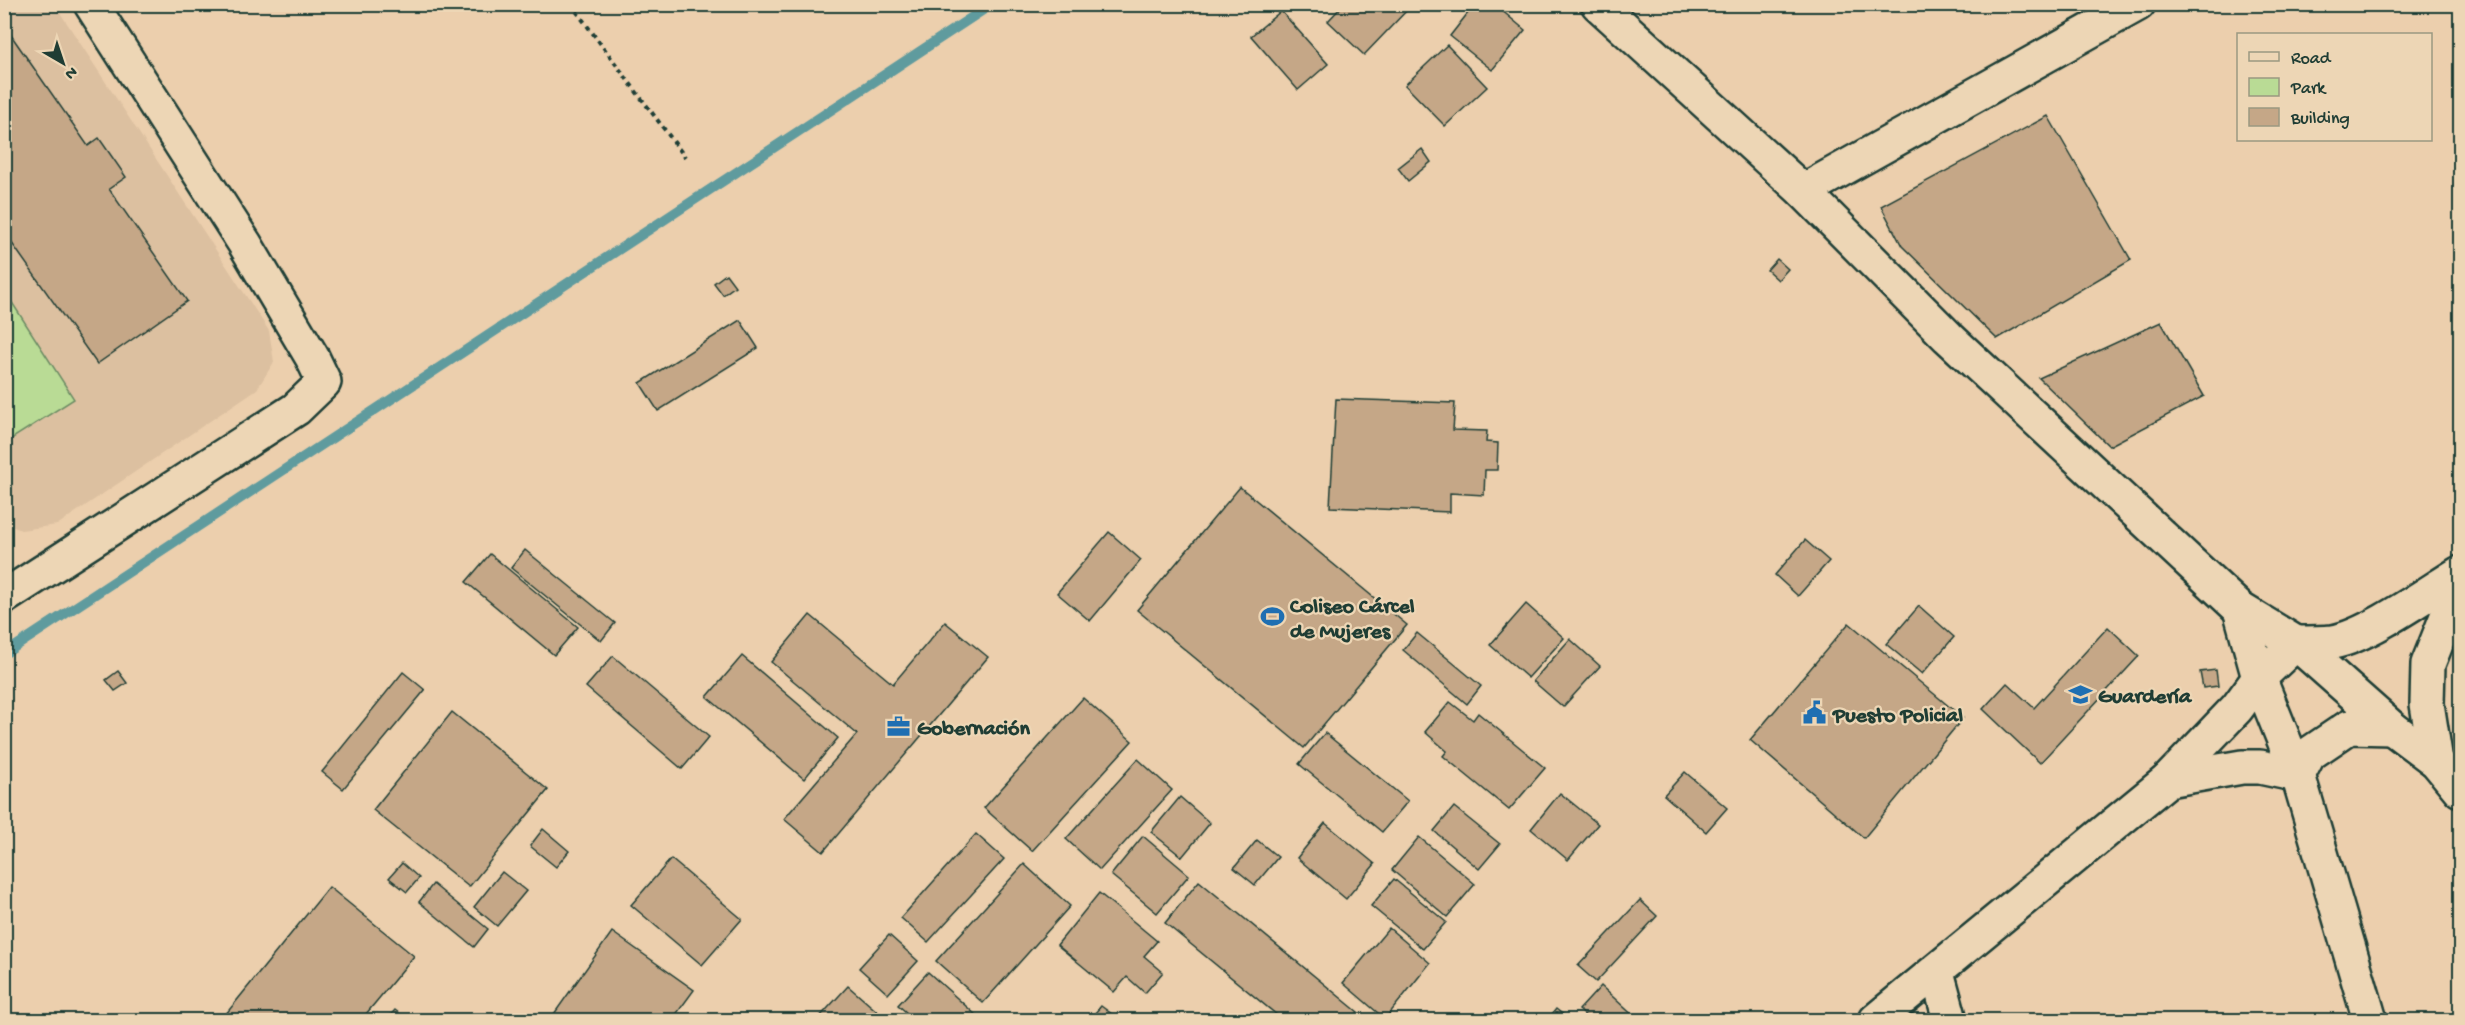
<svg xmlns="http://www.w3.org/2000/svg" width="2465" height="1025" font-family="'Gochi Hand',sans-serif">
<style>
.built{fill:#dcc0a0}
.green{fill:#b9db95;stroke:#6c8c64;stroke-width:1.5}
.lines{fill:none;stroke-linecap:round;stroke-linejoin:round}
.stream{stroke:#5f9b9e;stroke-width:10}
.building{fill:#c5a787;stroke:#1f3d34;stroke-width:1.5}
.minor-casing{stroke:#1f3d34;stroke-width:38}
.path{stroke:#1f3d34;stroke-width:4;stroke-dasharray:4.5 4.5;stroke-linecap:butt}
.minor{stroke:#edd6b5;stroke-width:33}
.labels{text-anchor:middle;stroke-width:4.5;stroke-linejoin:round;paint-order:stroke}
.poi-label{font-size:22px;font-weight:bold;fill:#1f3d34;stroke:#edd6b5;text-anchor:start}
</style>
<rect width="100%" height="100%" fill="#eccfad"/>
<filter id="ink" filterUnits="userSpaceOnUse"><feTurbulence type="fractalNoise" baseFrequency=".0167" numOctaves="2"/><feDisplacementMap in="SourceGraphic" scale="12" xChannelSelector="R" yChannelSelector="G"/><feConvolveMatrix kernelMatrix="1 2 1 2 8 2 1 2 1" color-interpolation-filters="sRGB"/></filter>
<g filter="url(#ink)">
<path class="built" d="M4 5H55L269 331 274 362 257 389 57 525 21 530 4 523Z"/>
<path class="green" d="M4 290 74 399 5 443H4Z"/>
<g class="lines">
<path class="stream" d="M4 654 992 4"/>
</g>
<g class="building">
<path d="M1344 4H1407L1410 7 1364 55 1328 21Z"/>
<path d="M1475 4H1494L1525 30 1492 70 1450 36Z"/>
<path d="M1281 11 1328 64 1298 90 1251 36Z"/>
<path d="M6 28 88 146 99 138 126 177 109 189 187 301 97 364 4 232Z"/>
<path d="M1447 45 1487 87 1445 126 1405 85Z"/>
<path d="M2048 116 2131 260 1997 339 1902 246 1881 206Z"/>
<path d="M1422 149 1431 162 1408 181 1398 168Z"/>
<path d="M1777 259 1788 269 1778 280 1767 270Z"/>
<path d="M726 274 735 286 723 295 714 283Z"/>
<path d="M740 320 758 348 658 411 640 383Z"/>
<path d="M2161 322 2204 396 2109 446 2039 378Z"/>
<path d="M1336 399 1455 403 1453 430 1487 431 1486 442 1498 443 1497 470H1485L1484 495 1450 493V512L1330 507Z"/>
<path d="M1240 487 1407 625 1304 748 1137 610Z"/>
<path d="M1109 532 1141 560 1090 621 1057 593Z"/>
<path d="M1805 540 1829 561 1798 596 1775 575Z"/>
<path d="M525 550 615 623 601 641 511 568Z"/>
<path d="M490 554 578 627 554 655 466 582Z"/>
<path d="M1526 604 1564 638 1528 678 1490 645Z"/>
<path d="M1919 606 1954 637 1922 674 1886 644Z"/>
<path d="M810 615 893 684 945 622 988 657 823 852 784 819 857 734 771 662Z"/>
<path d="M1849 623 1963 718 1864 838 1750 740Z"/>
<path d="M2108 627 2139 656 2040 763 1983 709 2007 683 2034 708Z"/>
<path d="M1417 633 1481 686 1467 704 1403 650Z"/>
<path d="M1570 639 1600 666 1563 707 1533 681Z"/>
<path d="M613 656 709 737 682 769 586 687Z"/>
<path d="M742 656 838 738 804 779 707 697Z"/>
<path d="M2216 670 2218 686 2203 688 2200 672Z"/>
<path d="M118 671 127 683 115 691 106 680Z"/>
<path d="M403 672 425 690 343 789 322 772Z"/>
<path d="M1083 698 1132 741 1032 851 984 808Z"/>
<path d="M1450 702 1473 720 1478 713 1545 768 1509 810 1443 756 1447 751 1425 732Z"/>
<path d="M452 712 548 790 469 887 373 810Z"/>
<path d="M1325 733 1408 801 1382 832 1299 764Z"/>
<path d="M1138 759 1172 790 1100 870 1066 839Z"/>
<path d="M1685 772 1727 808 1706 832 1664 795Z"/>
<path d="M1560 793 1598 824 1568 860 1531 829Z"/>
<path d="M1180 797 1210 823 1182 857 1151 832Z"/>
<path d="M1454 807 1500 844 1479 869 1434 831Z"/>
<path d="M1325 823 1375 864 1346 899 1297 858Z"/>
<path d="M543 829 569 851 556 867 530 846Z"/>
<path d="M976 834 1004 859 928 942 901 918Z"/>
<path d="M1143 836 1189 875 1157 913 1111 875Z"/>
<path d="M1419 837 1475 884 1447 917 1392 870Z"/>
<path d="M1257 840 1278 857 1255 885 1234 868Z"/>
<path d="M671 859 742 919 702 965 631 905Z"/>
<path d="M402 863 419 878 407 892 389 878Z"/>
<path d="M1024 864 1070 906 983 1003 936 961Z"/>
<path d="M502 872 526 891 497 926 474 907Z"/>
<path d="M1394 879 1446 922 1423 949 1371 906Z"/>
<path d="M1199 881 1358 1012 1351 1020H1283L1165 923Z"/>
<path d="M433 884 488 929 474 947 419 902Z"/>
<path d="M329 887 414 956 361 1020H221Z"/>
<path d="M1099 893 1157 941 1144 956 1163 972 1145 993 1127 977 1114 992 1057 945Z"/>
<path d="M1640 900 1657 916 1596 982 1578 966Z"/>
<path d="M1389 928 1430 963 1385 1019 1343 983Z"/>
<path d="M612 932 694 990 672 1020H563L554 1014Z"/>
<path d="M889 935 918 961 888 994 859 968Z"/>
<path d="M928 972 977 1016 973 1020H915L898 1005Z"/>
<path d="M848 986 887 1020H817Z"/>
<path d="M1601 986 1638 1020H1590L1579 1010Z"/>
<path d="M1101 1006 1120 1020H1089Z"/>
<path d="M1556 1009 1570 1020H1547Z"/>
<path d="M395 1010 408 1020H386Z"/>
</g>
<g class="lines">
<defs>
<g id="minor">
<path d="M1598 4 1803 191 1948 337 2240 609 2296 643 2392 728 2436 761 2460 790"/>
<path d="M1803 191 2138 4"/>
<path d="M4 597 296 409 324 382 312 357 245 244 91 4"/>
<path d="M2240 609 2259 678 2298 775 2370 1020"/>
<path d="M2436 761 2427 704 2428 664 2460 584"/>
<path d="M2168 780 2242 767H2260L2298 775 2309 754 2349 727 2392 728"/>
<path d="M1937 972 1950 1020"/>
<path d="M1876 1020 2168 780 2237 708 2259 678 2296 643C2308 643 2321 643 2333 642 2368 636 2429 592 2460 573"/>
</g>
</defs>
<use href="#minor" class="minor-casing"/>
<path class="path" d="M571 4 685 157"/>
<use href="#minor" class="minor"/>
</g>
</g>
<defs>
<symbol id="stadium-bare" viewBox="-9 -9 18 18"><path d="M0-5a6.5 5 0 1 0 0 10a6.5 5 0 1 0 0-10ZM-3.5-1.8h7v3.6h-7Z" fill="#1f6fb2" stroke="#edd6b5" stroke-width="2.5" paint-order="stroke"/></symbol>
<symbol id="school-bare" viewBox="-9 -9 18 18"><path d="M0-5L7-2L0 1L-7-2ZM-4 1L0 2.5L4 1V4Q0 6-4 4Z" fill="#1f6fb2" stroke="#edd6b5" stroke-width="2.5" paint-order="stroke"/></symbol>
<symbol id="civic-bare" viewBox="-9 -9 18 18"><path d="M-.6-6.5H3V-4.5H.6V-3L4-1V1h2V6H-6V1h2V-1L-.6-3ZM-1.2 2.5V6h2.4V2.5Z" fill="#1f6fb2" stroke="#edd6b5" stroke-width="2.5" paint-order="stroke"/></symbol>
<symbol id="office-bare" viewBox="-9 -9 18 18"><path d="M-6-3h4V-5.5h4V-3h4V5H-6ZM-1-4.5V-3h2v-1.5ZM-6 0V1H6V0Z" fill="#1f6fb2" stroke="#edd6b5" stroke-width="2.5" paint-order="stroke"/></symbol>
</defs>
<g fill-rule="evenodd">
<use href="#stadium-bare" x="1256" y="600" width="33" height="33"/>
<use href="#school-bare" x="2064" y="678" width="33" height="33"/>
<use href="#civic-bare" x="1798" y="696" width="33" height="33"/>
<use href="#office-bare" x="882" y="710" width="33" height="33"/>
</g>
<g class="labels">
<g class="poi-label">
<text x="1290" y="612">Coliseo Cárcel<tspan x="1290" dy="25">de Mujeres</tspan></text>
<text x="2098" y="702">Guardería</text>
<text x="1833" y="721">Puesto Policial</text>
<text x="917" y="734">Gobernación</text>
</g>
</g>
<rect width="2465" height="1025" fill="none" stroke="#edd6b5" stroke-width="24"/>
<rect x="12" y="12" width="2441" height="1001" fill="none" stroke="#1f3d34" stroke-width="2" filter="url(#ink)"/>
<rect x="2237" y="33" width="195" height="108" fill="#edd6b5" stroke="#9b9981" stroke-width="1.5"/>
<rect x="2249" y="52" width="30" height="9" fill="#edd6b5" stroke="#9b9981" stroke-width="1.5"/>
<text x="2291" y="63" font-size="18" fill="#1f3d34">Road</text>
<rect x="2249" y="78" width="30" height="18" fill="#b9db95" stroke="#9b9981" stroke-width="1.5"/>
<text x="2291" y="93" font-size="18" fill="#1f3d34">Park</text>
<rect x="2249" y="108" width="30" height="18" fill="#c5a787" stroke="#9b9981" stroke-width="1.5"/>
<text x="2291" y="123" font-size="18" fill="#1f3d34">Building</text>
<g transform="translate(63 63) rotate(141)" stroke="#edd6b5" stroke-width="4.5" paint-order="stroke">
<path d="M0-4.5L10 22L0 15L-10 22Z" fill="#1f3d34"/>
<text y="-9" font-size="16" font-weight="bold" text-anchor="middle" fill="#1f3d34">N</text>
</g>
</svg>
